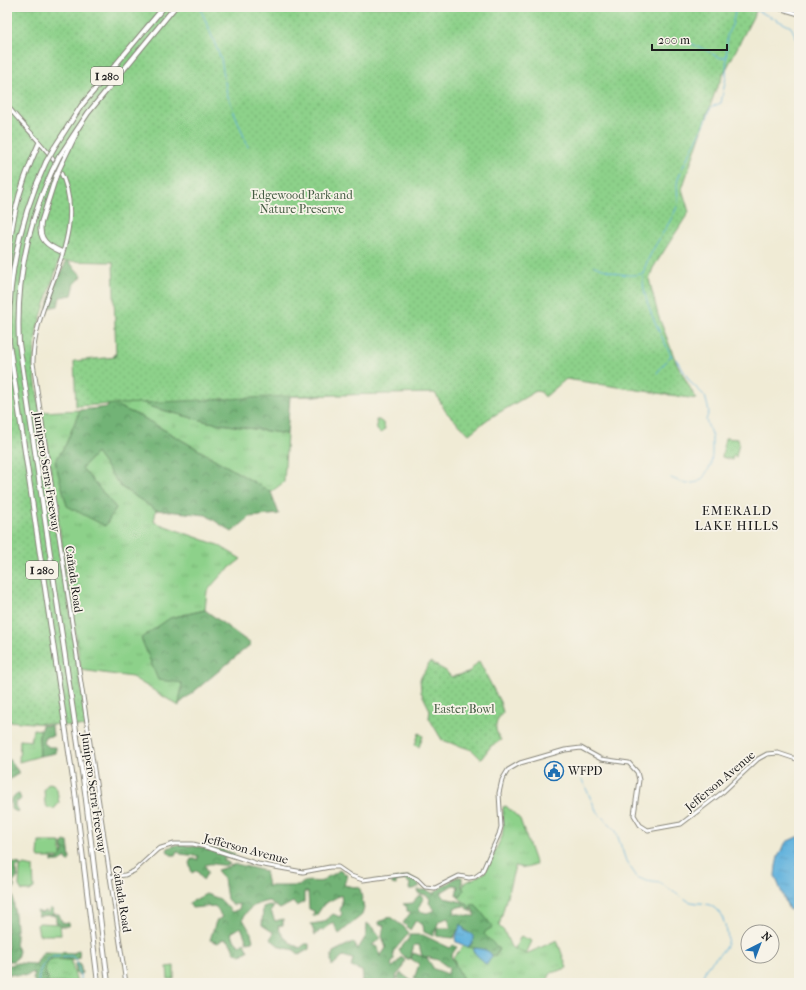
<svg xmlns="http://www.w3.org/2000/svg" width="806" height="990" font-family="'IM FELL French Canon',serif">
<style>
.grass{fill:url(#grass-tufts);stroke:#547653}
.forest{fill:url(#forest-crowns);stroke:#476849}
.park{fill:url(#park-dots);stroke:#547653}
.pitch{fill:#8dd18a;stroke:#547653}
.water{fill:url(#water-ripples);stroke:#3f677c}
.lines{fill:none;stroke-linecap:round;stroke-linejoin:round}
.stream{stroke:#62b2dd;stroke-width:1}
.secondary-casing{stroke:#868478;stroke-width:5}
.highway-casing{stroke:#868478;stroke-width:6}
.secondary{stroke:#fff;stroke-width:3}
.highway{stroke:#fff;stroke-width:4}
.highway-bridge-casing{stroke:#868478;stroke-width:6;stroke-linecap:butt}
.highway-bridge{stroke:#fff;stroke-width:4}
.labels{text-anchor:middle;stroke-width:3.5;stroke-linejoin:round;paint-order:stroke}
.shield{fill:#f7f3e8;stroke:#5e5c59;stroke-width:1}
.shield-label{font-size:11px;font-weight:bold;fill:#1c1c1c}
.park-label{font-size:12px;fill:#445b42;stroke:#f7f3e8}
.street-label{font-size:12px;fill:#1c1c1c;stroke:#f7f3e8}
.poi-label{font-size:12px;fill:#1c1c1c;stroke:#f7f3e8;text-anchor:start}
.neighbourhood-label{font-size:13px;letter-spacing:1px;fill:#1c1c1c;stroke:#f7f3e8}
</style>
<defs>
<pattern id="grass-tufts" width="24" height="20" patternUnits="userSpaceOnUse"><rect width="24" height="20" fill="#8dd18a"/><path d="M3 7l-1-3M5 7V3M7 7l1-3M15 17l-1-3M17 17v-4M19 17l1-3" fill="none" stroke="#79b376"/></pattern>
<pattern id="forest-crowns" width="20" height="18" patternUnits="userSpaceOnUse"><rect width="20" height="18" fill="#72b376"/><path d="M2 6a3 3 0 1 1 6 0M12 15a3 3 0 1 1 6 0" fill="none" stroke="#5d9160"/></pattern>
<pattern id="park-dots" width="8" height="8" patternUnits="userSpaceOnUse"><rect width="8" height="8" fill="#8dd18a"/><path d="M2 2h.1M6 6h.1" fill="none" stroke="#79b376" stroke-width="1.8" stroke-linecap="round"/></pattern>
<pattern id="water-ripples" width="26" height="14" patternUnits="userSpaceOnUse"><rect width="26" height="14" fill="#62b2dd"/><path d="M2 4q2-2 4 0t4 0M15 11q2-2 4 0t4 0" fill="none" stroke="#5498bd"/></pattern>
</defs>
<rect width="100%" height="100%" fill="#f7f3e8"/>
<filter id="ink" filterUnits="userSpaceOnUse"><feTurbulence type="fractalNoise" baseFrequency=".025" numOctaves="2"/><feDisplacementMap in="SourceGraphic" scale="8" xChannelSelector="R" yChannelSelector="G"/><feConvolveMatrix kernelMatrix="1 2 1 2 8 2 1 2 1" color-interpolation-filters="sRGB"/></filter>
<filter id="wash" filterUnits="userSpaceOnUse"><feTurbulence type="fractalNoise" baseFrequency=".012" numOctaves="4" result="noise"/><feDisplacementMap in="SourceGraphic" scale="16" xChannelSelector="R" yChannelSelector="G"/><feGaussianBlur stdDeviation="0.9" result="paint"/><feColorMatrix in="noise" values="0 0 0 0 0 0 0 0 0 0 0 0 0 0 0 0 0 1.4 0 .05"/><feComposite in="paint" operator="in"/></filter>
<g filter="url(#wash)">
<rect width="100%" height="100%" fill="#f0ebd5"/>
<g class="grass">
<path d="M117 387 151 407 208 422 287 434 284 482 271 492 142 417 117 406Z"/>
<path d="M80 410 66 444 55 462 105 526 116 508 82 468 96 453 121 487 156 510 154 522 218 545 241 559 222 574 207 591 205 610 170 618 182 683 179 706 132 677 81 670 42 412Z"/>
<path d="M33 729 41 730 39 737 40 756 19 762 20 740 31 741Z"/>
<path d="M506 806 520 819 536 865 526 868 515 866 499 926 504 931 511 947 526 954 557 940 567 968 551 973 546 983H463L453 958 485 921 457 896 465 883 484 873 502 837 503 829V807Z"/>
<path d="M50 959 71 960 77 983H49C45 974 43 968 50 959Z"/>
</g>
<g class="forest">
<path d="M67 260 82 276 75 284 72 295 60 297 58 306 47 308 55 284Z"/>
<path d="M114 354 158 367 322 396H290L287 434 208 422 151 407 117 388V406L142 417 271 492 279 514 250 517 232 532 206 515 156 510 121 487 96 453 82 468 116 508 105 526 67 506 55 462 66 444 80 410 108 407 106 359 114 358Z"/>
<path d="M205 610 251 644 179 704 182 683 158 680 141 638 170 618Z"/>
<path d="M42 725 52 726 53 736 44 737V743L49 747H56V753L40 756 39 737Z"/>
<path d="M7 757 18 771V774L10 779 7 784Z"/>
<path d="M16 794H19L21 799 18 802 16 801 15 806 19 810 18 812 11 809V799Z"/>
<path d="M64 841 68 842 70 859 68 862 66 857 60 862H52V859L57 860 63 852 62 843Z"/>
<path d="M176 845 193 846 223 850 235 854V858L224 857V860L230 864C220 868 215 861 205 865L208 872 203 880 197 870 192 873 189 863 191 859H198V856L181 854 177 851 175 855H171L167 851 168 848Z"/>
<path d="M7 862 20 864V866L16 868 18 877 13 883 15 888 13 889 7 885V879L12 875 7 869Z"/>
<path d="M236 864 265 871 268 886H299C305 878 314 883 323 881 327 875 334 876 339 870L347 875 344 885 360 888 364 908 362 915 339 934 333 922 324 930H321L315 935 311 924 324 922 333 914 340 917 342 913 340 911 342 902 341 895 324 904 316 916H313L314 911 309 909 308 892H304V902L296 906 293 902 280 909 269 901C258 903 247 907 243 919L251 933 253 941 247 942 241 927 231 933 235 941 240 946 245 942 248 951 241 955 235 952 229 941 223 939 218 943 210 940 216 921 222 917 215 906 192 908 189 903 206 894 220 899 232 912 239 909 240 904 232 905 227 899 224 879 217 870Z"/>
<path d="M409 876 415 880 420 886 414 889H409L410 883 404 880 396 881V885L392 884V880Z"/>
<path d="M457 877H462V886L464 890 460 897 456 895 458 886 453 885 440 893 444 898 467 903 472 912 464 906 454 908 455 914C463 913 467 917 475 916L471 905 475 904 493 927 486 931 484 934 499 949 495 957 484 950 468 947 472 944 468 933 461 925 453 938 436 936 437 928H451L448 918 439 921 433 936 424 932 423 925 416 920 410 930 403 923 411 912 407 911V907L403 904 413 903 417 897 420 895 424 898 420 904 419 911 427 913 435 910 429 903 430 899 426 895 418 893V890H427L434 894 437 890Z"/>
<path d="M7 893 13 896C14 909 18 934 15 945L19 951 17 958 13 961H8C6 953 9 948 7 940Z"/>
<path d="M269 905 274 906 271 911 275 921 283 919V925L278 926C281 937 291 944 300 948L305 944H309V949L299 955C293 947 289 950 281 947 277 945 274 941 270 939L274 933 262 925 263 907Z"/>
<path d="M50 908 53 910V914H59L62 922 69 923 68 926H60L56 922V917L52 915 38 916 37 911 42 913 45 910 48 913Z"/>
<path d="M390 917 404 927 409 933 393 952 394 959 391 965 393 967 402 957 405 959 402 969 396 976 397 983H361L363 978 362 971 351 967 353 959 343 956 332 966 331 959 333 952 353 942 358 949 366 936 367 923 376 931 380 939 372 945 378 947 380 957 386 948 382 936 384 925 379 924V922Z"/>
<path d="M410 935H423L450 948 453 945 457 947 451 956 465 983H427L414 979 419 964 411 959 413 953 427 958 434 969 448 974 449 968 438 960 422 956 419 945H414L410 959H407L399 951C402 944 408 942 410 935Z"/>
<path d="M78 950H79L80 958 74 960 50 959C43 968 45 974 49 983H35L33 978 35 975 32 972 27 976 7 974V966L17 963 36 964 43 952 74 953Z"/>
<path d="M77 963H80L82 973 79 975 76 973 75 965Z"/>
<path d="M401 973 414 983H406L397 978Z"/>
</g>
<g class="park">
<path d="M7 7H758L716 89 682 189 689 212 653 268 649 279 658 315 676 362 696 399 566 379 545 397 541 392 536 391 488 419 469 434 446 412 435 393 290 396 76 406 74 361 116 357 113 262 59 261 37 329 33 363 87 727 7 721Z"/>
<path d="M725 438 738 439 739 442 736 457 733 456 732 460 722 457Z"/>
<path d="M479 661 500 702 503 712C495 722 493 729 501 740L491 746 481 759 472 750 442 740 429 718 430 710 421 692 420 679 430 662 446 671 451 677 468 673Z"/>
</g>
<g class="pitch">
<path d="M376 420H379L383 423 385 428 383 432 380 433 377 430Z"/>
<path d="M419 733 423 736 419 747 415 745Z"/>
<path d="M49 783 53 784 57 789 59 803 54 809 48 808 45 804 44 789Z"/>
<path d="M39 842H59L61 843V856L59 858H39L38 856Z"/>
<path d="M25 865 33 867 34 888 30 891H22L19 886 20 867Z"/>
<path d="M39 923 60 924 61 935H39L37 925Z"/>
<path d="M521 936 532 941 526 954 515 948Z"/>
<path d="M174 966V979H168L167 967Z"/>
</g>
<g class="water">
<path d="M799 836V908L789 910 775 876 776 866 778 857 786 842Z"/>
<path d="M461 924 465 931C470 934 473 933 474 940L468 947 456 942 455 938Z"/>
<path d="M476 948C482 949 490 950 492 956L488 963 485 964 472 950Z"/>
</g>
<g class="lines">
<g class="stream">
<path d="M200 7 221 59 227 94 248 147"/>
<path d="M749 7 773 18"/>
<path d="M775 19 791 27 799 43"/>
<path d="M683 40 710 52"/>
<path d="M712 54 721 58 726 57"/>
<path d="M594 266C609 271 628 279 644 273"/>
<path d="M672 357C661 334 636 292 645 267 653 245 668 228 677 207 680 198 675 188 678 179 687 154 703 133 711 107L721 103 726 77 727 35 732 25 735 12 739 7"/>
<path d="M657 373 671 355"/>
<path d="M671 478 686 484 698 482 703 478 711 465 712 454V437L706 420 709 411 705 396 691 383 676 359"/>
<path d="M582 780 597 812 616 831 626 861 637 877 646 881 660 883 680 896"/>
<path d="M685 899C694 906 704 900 713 907 720 912 723 918 725 925 734 951 718 951 706 969 704 973 702 978 701 983"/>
<path d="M77 962 82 983"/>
<path d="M38 983C39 971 41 965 50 957L72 956 76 960"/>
</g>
</g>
</g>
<g filter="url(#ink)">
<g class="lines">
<defs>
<g id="secondary">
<path d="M775 7 799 14"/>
<path d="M7 105C23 127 46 145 59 169 94 233 32 298 33 363L126 983"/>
<path d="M110 877 125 875 134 871 158 849 174 844H193L209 848 258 864 303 872 330 867H338L351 876 363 880 407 874 417 879 425 887 435 888 459 876 469 878 475 877 482 872 499 834 501 827 499 793 502 780 508 770 520 763 565 750 581 748 601 759 629 763 637 772 639 780 634 815 640 825 648 830 681 824 724 791 758 759 767 754 778 753 799 760"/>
</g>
<g id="highway">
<path d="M54 148 81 106 164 7"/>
<path d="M59 157 88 113 175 7"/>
<path d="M46 162C19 220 7 279 9 343L75 793 98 983"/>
<path d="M62 163 76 134"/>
<path d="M52 171C27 225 16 284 19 343L85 792 108 983"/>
<path d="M56 176 41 223C38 240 48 246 62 252"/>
<path d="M7 281C9 228 17 191 39 143"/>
</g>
</defs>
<use href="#secondary" class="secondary-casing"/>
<use href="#highway" class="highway-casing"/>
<use href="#secondary" class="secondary"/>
<use href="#highway" class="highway"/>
<defs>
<g id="highway-bridge">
<path d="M46 162 54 148"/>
<path d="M52 171 59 157"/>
<path d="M56 176 62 163"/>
</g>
</defs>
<use href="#highway-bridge" class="highway-bridge-casing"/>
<use href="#highway-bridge" class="highway-bridge"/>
</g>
</g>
<defs>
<symbol id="civic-ring" viewBox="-11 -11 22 22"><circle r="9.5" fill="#f7f3e8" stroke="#1f6fb2" stroke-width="1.5"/><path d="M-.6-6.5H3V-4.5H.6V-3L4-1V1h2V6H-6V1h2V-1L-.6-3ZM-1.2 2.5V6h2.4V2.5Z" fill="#1f6fb2"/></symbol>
</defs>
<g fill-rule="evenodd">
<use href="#civic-ring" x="543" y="760" width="22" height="22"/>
</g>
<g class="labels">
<g class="shield">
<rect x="91" y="67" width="32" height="18" rx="3"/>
<rect x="26" y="561" width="32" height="18" rx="3"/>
</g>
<g class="shield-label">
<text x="107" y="80">I 280</text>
<text x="42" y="574">I 280</text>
</g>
<g class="park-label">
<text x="302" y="199">Edgewood Park and<tspan x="302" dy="14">Nature Preserve</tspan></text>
<text x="464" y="713">Easter Bowl</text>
</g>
<g class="street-label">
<text transform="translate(47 472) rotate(81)" y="4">Junipero Serra Freeway</text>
<text transform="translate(74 579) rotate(82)" y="4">Cañada Road</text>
<text transform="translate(720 781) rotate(-40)" y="4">Jefferson Avenue</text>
<text transform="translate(94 793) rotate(82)" y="4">Junipero Serra Freeway</text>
<text transform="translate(246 849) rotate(15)" y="4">Jefferson Avenue</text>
<text transform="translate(122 899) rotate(81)" y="4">Cañada Road</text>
</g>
<g class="poi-label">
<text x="568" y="775">WFPD</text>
</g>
<g class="neighbourhood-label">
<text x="737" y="515">EMERALD<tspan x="737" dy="15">LAKE HILLS</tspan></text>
</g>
</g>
<rect width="806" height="990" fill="none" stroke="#f7f3e8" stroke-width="24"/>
<g transform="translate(760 944) rotate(42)"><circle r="19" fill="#f7f3e8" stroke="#9f9d96"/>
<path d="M0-3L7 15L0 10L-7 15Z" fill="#1f6fb2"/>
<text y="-6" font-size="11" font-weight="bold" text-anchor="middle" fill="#1c1c1c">N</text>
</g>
<path d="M652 44v6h75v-6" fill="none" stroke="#1c1c1c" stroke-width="2"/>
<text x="658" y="44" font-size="12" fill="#1c1c1c" stroke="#f7f3e8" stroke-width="3" paint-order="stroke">200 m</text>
</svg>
